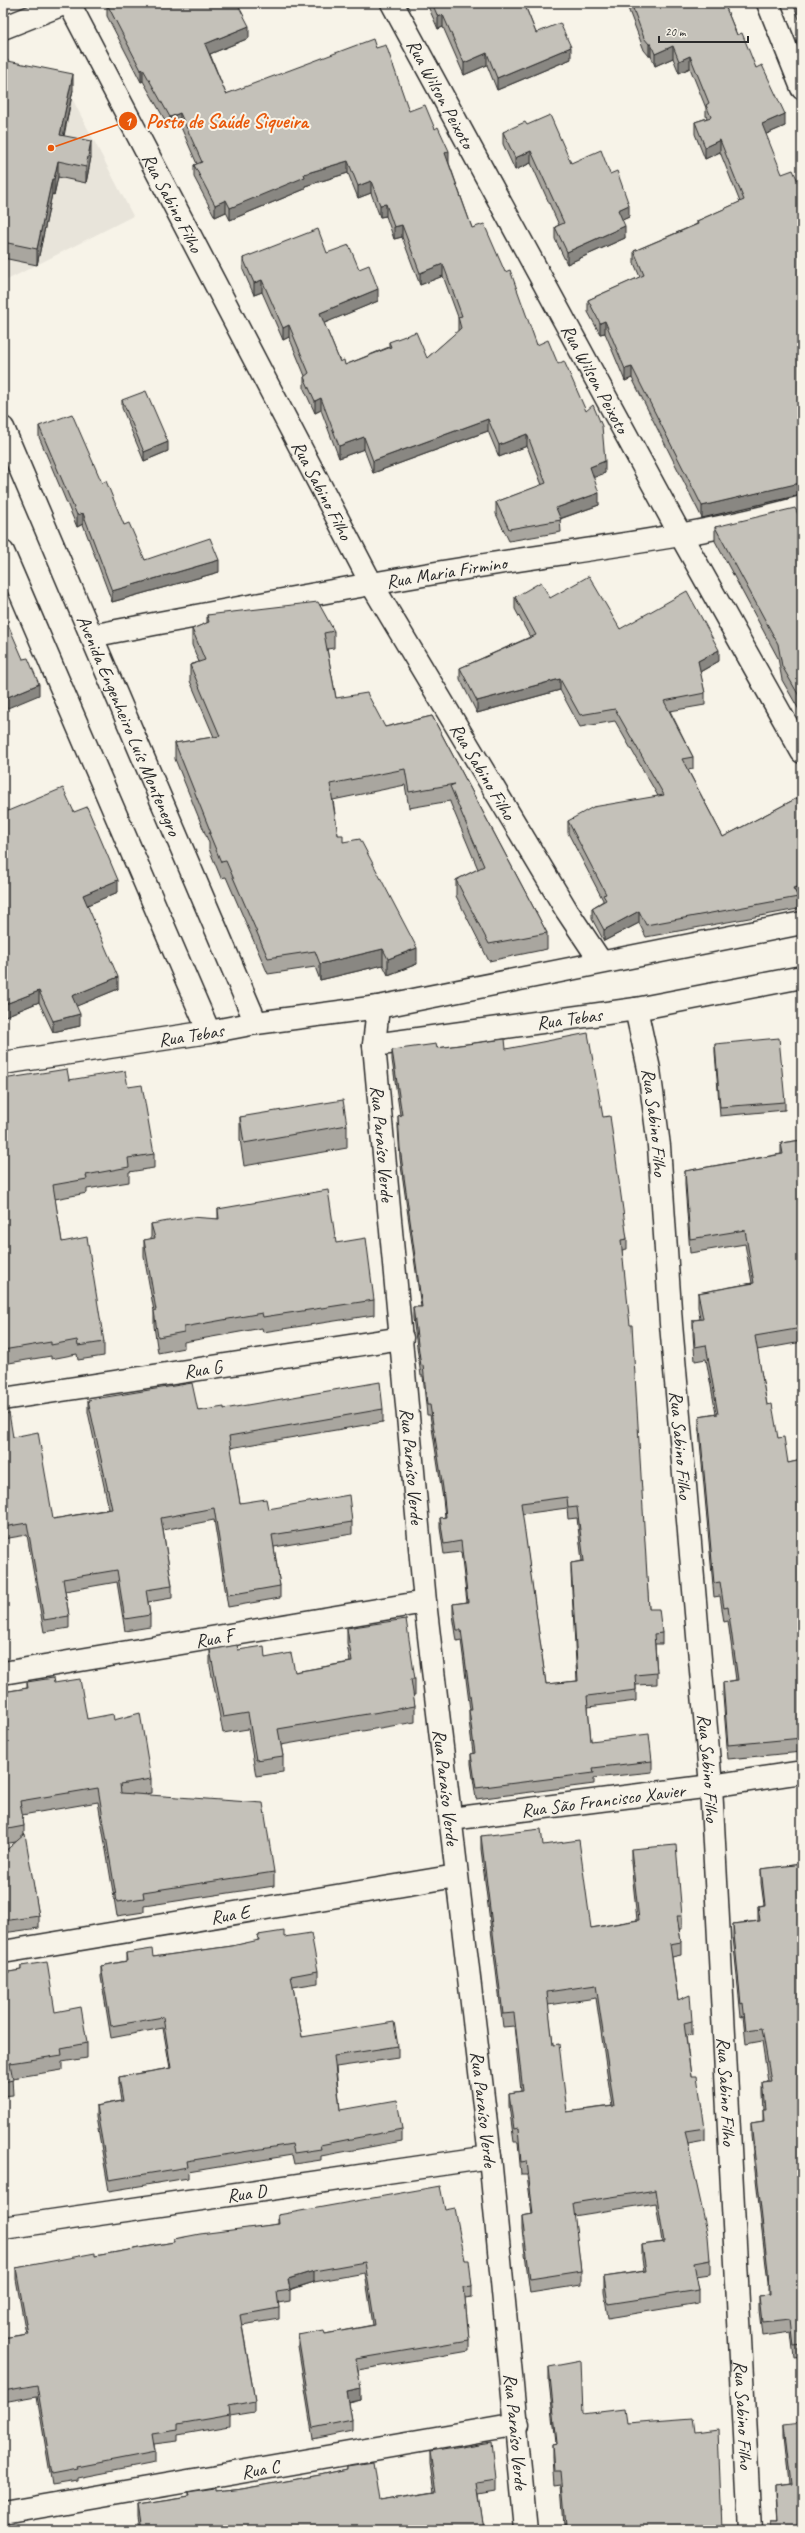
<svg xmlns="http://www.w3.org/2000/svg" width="805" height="2533" font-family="Caveat,sans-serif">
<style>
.built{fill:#e8e4da}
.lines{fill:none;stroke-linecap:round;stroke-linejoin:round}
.minor-casing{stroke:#2b2b2b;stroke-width:25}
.minor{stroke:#f7f3e8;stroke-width:22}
.wall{fill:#a9a69f;stroke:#2b2b2b;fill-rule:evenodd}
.shaded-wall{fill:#898782;stroke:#2b2b2b}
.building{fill:#c4c1b9;stroke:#2b2b2b;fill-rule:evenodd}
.labels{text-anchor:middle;stroke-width:4;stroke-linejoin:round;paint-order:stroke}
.street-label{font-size:19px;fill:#2b2b2b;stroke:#f7f3e8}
.leader{fill:none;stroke:#e8590c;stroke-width:1.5}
.callout-dot{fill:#e8590c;stroke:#f7f3e8;stroke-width:1.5}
.mark-label{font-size:12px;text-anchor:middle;font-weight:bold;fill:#fff}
.callout-label{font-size:20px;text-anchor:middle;font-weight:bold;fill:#e8590c;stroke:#f7f3e8;stroke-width:4;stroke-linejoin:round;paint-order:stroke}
</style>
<rect width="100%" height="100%" fill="#f7f3e8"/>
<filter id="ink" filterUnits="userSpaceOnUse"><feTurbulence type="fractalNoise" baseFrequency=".025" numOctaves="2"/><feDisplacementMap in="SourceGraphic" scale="8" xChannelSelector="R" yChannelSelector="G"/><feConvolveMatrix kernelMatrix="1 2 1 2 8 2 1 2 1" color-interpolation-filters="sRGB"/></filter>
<g filter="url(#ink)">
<path class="built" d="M3 64 63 81 133 216 3 282Z"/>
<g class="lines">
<defs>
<g id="minor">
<path id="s1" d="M69 3 371 583 567 911 601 962"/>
<path id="s2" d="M392 3 680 534 802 752"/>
<path d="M768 3 802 88"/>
<path d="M3 28 66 3"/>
<path id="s3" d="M3 428 256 1023"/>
<path d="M3 552 209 1032"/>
<path id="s4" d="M91 636C218 612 345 587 473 567 583 549 695 538 802 507"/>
<path id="s5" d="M378 1007 374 1045 425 1602 490 2157 526 2530"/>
<path id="s6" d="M636 1009 649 1069 659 1146 671 1324 711 1786 750 2530"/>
<path id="s7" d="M374 1045 636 1009 802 977"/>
<path id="s8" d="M3 1063 209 1032 256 1023 378 1007 802 923"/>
<path id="s9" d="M3 1399 402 1338"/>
<path id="s10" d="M3 1673 425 1602"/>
<path id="s11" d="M451 1819 711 1786 802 1772"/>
<path id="s12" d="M3 1952 456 1876"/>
<path id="s13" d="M3 2228 490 2157"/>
<path id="s14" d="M3 2513 518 2424"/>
</g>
</defs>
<use href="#minor" class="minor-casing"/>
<use href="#minor" class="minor"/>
</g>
<g class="wall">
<path d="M421 3H524L536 33 571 59 497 90 487 65 464 75 443 27 438 29 427 4 422 6Z"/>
<path d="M626 3H724L737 35 756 68 785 126 766 134 800 495 702 518 632 378 625 381 605 333 600 334 588 312V300L640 277 634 263V251L697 224V221L740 202 720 152 705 159 695 134V122L707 118 706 116V108L690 68 679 73 673 58 655 66 651 56H649L644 50Z"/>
<path d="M793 3H802V27Z"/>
<path d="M107 4 249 38 210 54 226 94 376 48 409 111 449 163 472 228 537 345 605 473 593 477 599 505 560 519 561 532 509 541 496 514V502L542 485 527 446 499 457 488 431 373 473 364 449 339 458 321 410 315 413 304 389V377L305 376 289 337 283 340 262 292 254 295 243 270V258L327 253 359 269 378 301 324 323 340 362 345 365 389 347V342L427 358 458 331V317L443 276 420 285 402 237 394 239 386 216 380 217 371 193 358 198 348 173 305 186V189L230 220 226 212 215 217 194 177V165L197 164 180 125 170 129 143 81 141 82 107 16Z"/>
<path d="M3 60 73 90 64 136 91 157 86 183 58 177 54 195 52 194 37 265 3 258Z"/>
<path d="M527 125 571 163 629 217 622 220 625 238 567 264 555 239V227L559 225 531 163 515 170 503 144V132Z"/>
<path d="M122 400 168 451 144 461 122 408Z"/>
<path d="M39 426 102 483 124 525 145 560 219 572 112 602 83 524 77 527 39 437Z"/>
<path d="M802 522V715L782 680 778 658 715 541V527Z"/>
<path d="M515 597 550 598 620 629 719 661 700 672 705 693V705L670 711 693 757V769L688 770 723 837 801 796 798 909 646 937 639 923 604 941 592 919V908L603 901V900L568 833V821L658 796 615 721 580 727 560 690 477 713 460 679V668L530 637 515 609Z"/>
<path d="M207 615 334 631V648L327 649 336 698 385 727 432 716 547 933V949L489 961 456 896V880L478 869 450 802V801L409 808 405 785 333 800 338 835 343 842 417 964 388 975 383 965 320 980 315 967 268 974 226 877 221 878 209 849V843L175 759V743L214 737 190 681V665L199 662 192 645V629L207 623Z"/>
<path d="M74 812 118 892 87 905 118 989 76 1006 80 1026 53 1032 39 1002 3 1017Z"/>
<path d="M715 1044 785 1102V1110L720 1116 715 1052Z"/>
<path d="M437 1048 506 1049 603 1117 627 1239V1249L622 1250 649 1609 662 1633V1644H655L657 1673V1684L636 1685V1701L588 1707 591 1741 652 1761V1772L594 1778V1784L476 1799 471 1764V1754L473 1753 469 1721V1710H470L461 1640 457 1641 453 1615V1604L467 1602 461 1552 444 1554 440 1528V1518L445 1517 443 1499 430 1415H427L423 1376H421L413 1318V1307H421L400 1159 398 1127V1116L400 1115 392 1060V1050ZM567 1508 568 1519 577 1518 582 1561 571 1563V1573L577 1681 546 1684 522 1514Z"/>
<path d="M3 1079 69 1080 128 1087 154 1154V1168L129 1172V1182L87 1189V1193L55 1199 62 1242 104 1342V1356L78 1360 77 1354 51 1359V1356L3 1364Z"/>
<path d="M240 1117 347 1125V1148L244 1166 240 1139Z"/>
<path d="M802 1140V1342L757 1350 767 1405 778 1438 788 1463 802 1460V1752L728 1759 723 1696V1682L736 1680 728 1621 724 1622 720 1596 714 1597 699 1431V1417L716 1414 706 1359 695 1361 693 1335V1320L700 1319 698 1307V1293L752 1283 745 1244 690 1253 685 1185V1171L781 1154V1143Z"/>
<path d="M218 1209 336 1243 374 1300V1315L263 1332 262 1328 184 1342V1348L158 1353 154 1326V1311L144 1256V1240L151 1239V1224L218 1219Z"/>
<path d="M88 1400 198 1411 224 1409H383V1422L230 1448 240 1503 268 1509 352 1522V1534L274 1547 280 1586V1598L228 1607 214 1520 163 1530 172 1586V1598L148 1602 150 1615V1627L125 1631 117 1582 65 1591 69 1616V1628L44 1632 27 1535 3 1539V1414L13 1437 53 1519 109 1509 88 1412Z"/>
<path d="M347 1628 415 1679V1695H413L415 1706V1722L281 1745 283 1756V1772L256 1776 248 1729 223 1733 210 1666V1650H238L265 1658 295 1672 350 1662 347 1644Z"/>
<path d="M27 1682 54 1683 87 1719 114 1720 151 1779V1793L145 1794 274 1872V1886L144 1906V1912L117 1916 98 1802 22 1815 24 1826V1835L39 1916V1928L3 1933V1853L16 1842 3 1844V1692L27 1688Z"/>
<path d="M481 1836 543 1845 591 1928 637 1920 631 1862V1849L682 1916V1929H679L681 1942V1955L672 1957 678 2000 692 2021V2035L686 2036 691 2076 705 2128V2141L688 2144 710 2260V2274L696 2276 699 2290V2303L608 2318 604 2291V2277L644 2271 642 2259V2245L662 2242 656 2203 574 2216 581 2271V2285L530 2293 522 2230V2216L532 2214 527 2175H521L518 2142H514L509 2106V2093L521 2091 514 2026 503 2027 481 1849ZM596 1998 612 2106 567 2112 553 2045 548 2005Z"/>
<path d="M802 1864V2358L794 2359 791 2332 762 2336 759 2310V2296L768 2295V2283L751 2136V2123L763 2121V2109H764L763 2095V2082L768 2081 762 2041 746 2044 743 2016 741 2017 733 1937V1924L758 1921V1906L764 1905 761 1883V1869Z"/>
<path d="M258 1935 284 1937 318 1971V1983L293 1987 302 2037 398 2046V2058L336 2067 340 2110 402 2129V2141L321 2156V2160L294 2164 292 2155 188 2172V2178L109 2191 96 2117V2106L121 2101 119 2088V2077L170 2068 163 2028 111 2038 101 1977V1966L126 1961V1953L153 1957 232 1946 258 1941Z"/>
<path d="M21 1966 55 2012 87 2043V2058L62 2062V2070L12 2078 13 2095 3 2096V1973L21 1970Z"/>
<path d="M3 2182 5 2194V2208H3Z"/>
<path d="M445 2210 465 2260 472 2286V2297L465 2298 469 2340V2351L358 2370 361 2400 349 2403 352 2420V2431L313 2439 298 2346V2335L325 2334 373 2325 365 2273 314 2282 290 2290V2301L278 2303 279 2308V2319L242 2325 255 2401V2412L230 2416V2426L178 2435V2441L154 2444 155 2452V2463L78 2478V2481L52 2485 37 2396 3 2402V2338L26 2334 16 2279V2268L95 2256 174 2242V2239L278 2224V2215Z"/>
<path d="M549 2367 583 2414 626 2423 695 2433 722 2512 564 2526 561 2485 554 2486 552 2458V2444L556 2443 549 2382Z"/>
<path d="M784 2425 802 2530H770V2522H777L775 2496V2486L789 2484 784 2435Z"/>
<path d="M430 2452 496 2480V2491L479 2494 484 2530H140L138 2517V2505L188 2497V2493L215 2492 242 2489 320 2475 347 2469V2466L379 2501 434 2492 430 2464Z"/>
</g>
<g class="shaded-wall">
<path d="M422 3H427V4L422 6Z"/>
<path d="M443 15V27L438 29V17Z"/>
<path d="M249 26V38L205 56V44Z"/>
<rect x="649" y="44" width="2" height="12"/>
<path d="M673 46V58L655 66V54Z"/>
<path d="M571 47V59L497 90V78Z"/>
<path d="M487 53V65L464 75V63Z"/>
<path d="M690 56V68L679 73V61Z"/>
<path d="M143 69V81L141 82V70Z"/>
<path d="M73 74V90L60 151V135Z"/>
<path d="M180 113V125L170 129V117Z"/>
<path d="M785 114V126L762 136V124Z"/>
<path d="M720 140V152L705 159V147Z"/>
<path d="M91 141V157L86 183V167Z"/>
<path d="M449 151V163L445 165V153Z"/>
<path d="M531 151V163L515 170V158Z"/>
<path d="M58 161V177L54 195V179Z"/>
<path d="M348 161V173L305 186V189L230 220V208L304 174Z"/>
<path d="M52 179V194L37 265V249Z"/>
<path d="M371 181V193L358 198V186Z"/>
<path d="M226 200V212L215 217V205Z"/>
<path d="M386 204V216L380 217V205Z"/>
<path d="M629 205V217L618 222V210Z"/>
<path d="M402 225V237L394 239V227Z"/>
<path d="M625 226V238L567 264V252Z"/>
<path d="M443 264V276L420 285V273Z"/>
<path d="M262 280V292L254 295V283Z"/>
<path d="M378 289V301L320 325V313Z"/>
<path d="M605 321V333L600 334V323Z"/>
<path d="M289 325V337L283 340V328Z"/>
<path d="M632 367V378L625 381V369Z"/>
<path d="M321 398V410L315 413V401Z"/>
<path d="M488 419V431L373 473V461Z"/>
<path d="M527 434V446L499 457V445Z"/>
<path d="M364 437V449L339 458V446Z"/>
<path d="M168 442V451L144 461V452Z"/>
<path d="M605 461V473L590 479V467Z"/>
<path d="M802 482V494L800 495 702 518V506Z"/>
<path d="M599 493V505L556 520V508Z"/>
<path d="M83 513V524L77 527V515Z"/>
<path d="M219 560V572L112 602V591Z"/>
<path d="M719 650V661L698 673V661Z"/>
<path d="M560 679V690L477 713V701Z"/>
<path d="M39 684V695L3 710V699Z"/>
<path d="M118 880V892L83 907V895Z"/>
<path d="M802 886V898L798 899V897L793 888Z"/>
<path d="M639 911V923L604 941V930Z"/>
<path d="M417 948V964L388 975V959Z"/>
<path d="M383 949V965L320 980V964Z"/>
<path d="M118 977V989L72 1008V996Z"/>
<path d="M39 991V1002L3 1017V1005Z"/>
<path d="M80 1014V1026L53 1032V1021Z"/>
<path d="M314 2271V2282L288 2290V2279Z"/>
<path d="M361 2389V2400L347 2403V2392Z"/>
</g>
<g class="building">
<path d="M110 3H237L249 26 205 44 226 94 373 39 376 48 386 45 409 111 425 105 435 129 438 127 449 151 445 153 472 228 484 224 505 272 510 270 537 345 548 340 558 364 564 361 586 411 593 405 602 426 605 461 590 467 599 493 556 508 561 520 509 529 496 502 546 483 527 434 499 445 488 419 373 461 364 437 339 446 321 398 315 401 304 377 309 373 289 325 283 328 262 280 254 283 243 258 318 229 327 253 349 245 359 269 369 265 378 289 320 313 340 362 344 360 345 365 391 347 389 342 416 332 427 358 461 328 458 317 462 316 443 264 420 273 402 225 394 227 386 204 380 205 371 181 358 186 348 161 304 174 305 177 230 208 226 200 215 205 194 165 202 162 180 113 170 117 143 69 141 70 107 4Z"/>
<path d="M432 3H524L536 33 560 23 571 47 497 78 487 53 464 63 443 15 438 17Z"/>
<path d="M631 3H724L737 35 742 33 756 68 762 65 785 114 762 124 782 174 793 170 802 190V482L800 483 702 506 632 367 625 369 605 321 600 323 588 300 644 275 634 251 698 224 697 221 744 200 720 140 705 147 695 122 711 117 706 105 709 103 690 56 679 61 673 46 655 54 651 44H649L644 38Z"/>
<path d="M797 3H802V17Z"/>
<path d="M3 60 73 74 60 135 91 141 86 167 58 161 54 179H52L37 249 3 242Z"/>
<path d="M550 115 571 163 601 150 610 174 617 171 629 205 618 210 625 226 567 252 555 227 564 223 531 151 515 158 503 132 525 122 527 125Z"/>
<path d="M146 391 168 442 144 452 122 400Z"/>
<path d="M72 414 102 483 106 481 124 525 129 523 145 560 210 538 219 560 112 591 83 513 77 515 39 426Z"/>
<path d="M795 508 802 522V701L782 666 778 644 715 527Z"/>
<path d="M589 576 620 629 687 591 719 650 698 661 705 693 664 701 693 757 682 759 723 837 801 796 802 798V886L793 888 798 897 646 925 639 911 604 930 592 908 606 900 603 895 606 894 568 821 593 807 664 795 615 709 580 715 560 679 477 701 460 668 536 635 515 597 541 582 550 598Z"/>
<path d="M318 602 334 631 324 633 336 698 367 693 385 727 432 716 547 933 489 944 456 880 484 866 450 786 455 784 409 792 405 769 330 784 338 835H343V842L360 839 417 948 388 959 383 949 320 964 315 951 268 958 226 861 221 862 209 833H211L175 743 220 736 190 665 205 660 192 629 209 622 207 615Z"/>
<path d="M3 613 23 659 28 658 39 684 3 699Z"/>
<path d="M63 788 74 812 87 807 118 880 83 895 118 977 72 996 80 1014 53 1021 39 991 3 1005V813Z"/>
<path d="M588 1033 603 1117 610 1116 627 1239 621 1240 630 1325H632L649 1609H659L662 1633 654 1634 657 1673 635 1675 636 1690 587 1696 591 1741 649 1734 652 1761 593 1768 594 1773 476 1788 471 1754 475 1753 469 1710H472L461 1630H457L453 1604 468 1602 461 1541 444 1544 440 1518 446 1517 443 1488 430 1405H427L423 1365 421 1366 413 1307H422L400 1148 398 1116 402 1115 392 1050 436 1044 437 1048 505 1039 506 1049ZM567 1497 568 1508 577 1507 584 1561 571 1563 578 1681 546 1684 521 1503Z"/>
<path d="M779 1038 785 1102 720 1107 715 1044Z"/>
<path d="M67 1069 69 1080 125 1071 128 1087 142 1085 154 1154 128 1158 129 1167 86 1175 87 1179 53 1185 62 1242 87 1237 104 1342 78 1346 77 1340 51 1345V1342L3 1350V1079Z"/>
<path d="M343 1100 347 1125 244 1143 240 1117Z"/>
<path d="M802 1140V1328L755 1336 767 1405 772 1404 778 1438 784 1437 788 1463 802 1460V1738L728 1745 723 1682 738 1680 728 1607 724 1608 720 1582 714 1583 699 1417 718 1414 706 1345 695 1347 693 1320 703 1319 698 1293 754 1283 745 1230 690 1239 685 1171 783 1154 781 1143Z"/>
<path d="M328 1190 336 1243 366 1238 374 1300 263 1317 262 1313 184 1327V1332L158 1337 154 1311 156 1310 144 1240 155 1238 151 1224 191 1217 219 1219 218 1209Z"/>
<path d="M380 1382 383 1409 229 1436 240 1503 266 1499 268 1509 349 1495 352 1522 272 1535 280 1586 228 1595 214 1508 161 1518 172 1586 146 1590 150 1615 125 1619 117 1570 63 1579 69 1616 44 1620 27 1523 3 1527V1414L9 1413 13 1437 38 1432 53 1519 112 1509 88 1400 192 1383 198 1411 224 1407V1409Z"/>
<path d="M406 1619 415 1679H411L415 1706 278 1729 283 1756 256 1760 248 1713 223 1717 210 1650 237 1645 238 1650 264 1646 265 1658 291 1653 295 1672 352 1662 347 1628Z"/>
<path d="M53 1678 54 1683 80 1679 87 1719 113 1714 114 1720 140 1713 151 1779 120 1784 121 1793 263 1803 274 1872 143 1892 144 1898 117 1902 98 1788 20 1801 24 1826 3 1830V1692L28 1688 27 1682Z"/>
<path d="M541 1829 543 1845 579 1840 591 1928 639 1920 631 1849 676 1845 682 1916H677L681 1942 670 1944 678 2000 690 1995 692 2021 684 2023 691 2076H697L705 2128 685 2131 708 2236 710 2260 694 2263 699 2290 608 2304 604 2277 646 2271 642 2245 664 2242 656 2190 573 2203 581 2271 530 2279 522 2216 533 2214 527 2161 521 2162 518 2128 514 2129 509 2093 523 2091 514 2013 503 2014 481 1836ZM596 1985 614 2106 567 2112 559 2044 553 2045 547 1992Z"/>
<path d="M25 1834 39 1916 3 1921V1853Z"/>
<path d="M802 1864V2345L794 2346 791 2319 762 2322 759 2296 769 2295 768 2270 751 2123 764 2121 763 2109H766L763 2082 771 2081 762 2028 746 2030 743 2003 741 2004 733 1924 760 1921 758 1906 765 1905 761 1869Z"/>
<path d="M284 1931V1937L311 1933 318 1971 291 1976 302 2037 394 2022 398 2046 334 2056 340 2110 397 2100 402 2129 320 2145 321 2149 294 2153 292 2144 187 2161 188 2167 109 2180 96 2106 123 2101 119 2077 171 2068 163 2017 111 2026 101 1966 127 1961 126 1953 152 1949 153 1957 232 1946 259 1940 258 1935Z"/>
<path d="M47 1962 55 2012 81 2007 87 2043 61 2048 62 2055 10 2063 13 2080 3 2082V1973L21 1970V1966Z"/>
<path d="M3 2182 5 2194 3 2195Z"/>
<path d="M440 2186 445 2210 455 2208 465 2260H469L472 2286 464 2287 469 2340 356 2359 361 2389 347 2392 352 2420 313 2428 298 2335 324 2330 325 2334 375 2325 365 2262 314 2271 288 2279 290 2290 277 2292 279 2308 240 2315 255 2401 229 2406 230 2415 178 2424V2430L152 2434 155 2452 77 2467 78 2469 52 2474 37 2385 3 2391V2338L28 2334 16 2268 95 2253V2256L174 2242V2239L200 2234 279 2224 278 2215Z"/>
<path d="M581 2361 583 2414 624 2409 626 2423 693 2418 695 2433 718 2430 722 2530H557V2527L566 2526 561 2471H554L552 2444 557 2443 549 2367Z"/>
<path d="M802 2423V2530H771L770 2522H777L775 2486 791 2484 784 2425Z"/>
<path d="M492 2442 496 2480 477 2483 484 2530H142L138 2505 189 2497 188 2493 215 2489V2492L242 2489 320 2475 347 2469V2466L373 2462 379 2501 436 2492 430 2452Z"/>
</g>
</g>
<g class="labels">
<g class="street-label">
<text dy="7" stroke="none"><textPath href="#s2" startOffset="103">Rua Wilson Peixoto</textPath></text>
<text dy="7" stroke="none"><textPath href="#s1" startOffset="225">Rua Sabino Filho</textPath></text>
<text dy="7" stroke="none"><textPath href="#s2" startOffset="427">Rua Wilson Peixoto</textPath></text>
<text dy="7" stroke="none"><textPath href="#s1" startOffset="549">Rua Sabino Filho</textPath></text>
<text dy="7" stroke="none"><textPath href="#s4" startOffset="361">Rua Maria Firmino</textPath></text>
<text dy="7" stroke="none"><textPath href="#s3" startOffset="323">Avenida Engenheiro Luís Montenegro</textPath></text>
<text dy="7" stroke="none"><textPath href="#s1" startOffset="873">Rua Sabino Filho</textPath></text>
<text dy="7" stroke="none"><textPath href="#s7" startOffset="197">Rua Tebas</textPath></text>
<text dy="7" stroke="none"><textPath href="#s8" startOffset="190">Rua Tebas</textPath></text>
<text dy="7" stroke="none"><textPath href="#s6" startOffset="115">Rua Sabino Filho</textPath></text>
<text dy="7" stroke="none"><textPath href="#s5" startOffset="137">Rua Paraíso Verde</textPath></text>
<text dy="7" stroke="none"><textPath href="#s9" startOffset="202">Rua G</textPath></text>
<text dy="7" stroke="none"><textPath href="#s6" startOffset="439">Rua Sabino Filho</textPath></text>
<text dy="7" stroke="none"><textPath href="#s5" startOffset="461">Rua Paraíso Verde</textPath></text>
<text dy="7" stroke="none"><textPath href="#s10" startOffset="214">Rua F</textPath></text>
<text dy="7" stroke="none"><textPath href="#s6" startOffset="763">Rua Sabino Filho</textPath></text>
<text dy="7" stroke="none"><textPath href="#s5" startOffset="784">Rua Paraíso Verde</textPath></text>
<text dy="7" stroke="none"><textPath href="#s11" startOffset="153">Rua São Francisco Xavier</textPath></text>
<text dy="7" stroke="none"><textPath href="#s12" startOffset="230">Rua E</textPath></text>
<text dy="7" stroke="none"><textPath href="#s6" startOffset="1087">Rua Sabino Filho</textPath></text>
<text dy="7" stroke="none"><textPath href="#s5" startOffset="1108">Rua Paraíso Verde</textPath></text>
<text dy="7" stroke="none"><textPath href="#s13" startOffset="246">Rua D</textPath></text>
<text dy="7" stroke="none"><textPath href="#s6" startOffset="1411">Rua Sabino Filho</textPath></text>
<text dy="7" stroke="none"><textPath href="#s5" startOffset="1432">Rua Paraíso Verde</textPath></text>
<text dy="7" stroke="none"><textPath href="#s14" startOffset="261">Rua C</textPath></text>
</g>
</g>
<path class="leader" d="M51 148L128 121"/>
<g class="callout-dot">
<circle cx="51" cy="148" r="4"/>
<circle cx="128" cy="121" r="10"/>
</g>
<g class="mark-label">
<text x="128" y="126">1</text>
</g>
<g class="callout-label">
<text x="227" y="128">Posto de Saúde Siqueira</text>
</g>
<rect width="805" height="2533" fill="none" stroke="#f7f3e8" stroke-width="16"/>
<rect x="8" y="8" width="789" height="2517" fill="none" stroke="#2b2b2b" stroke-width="1.5" filter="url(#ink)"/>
<path d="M659 36v6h89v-6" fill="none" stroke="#2b2b2b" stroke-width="2"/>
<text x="665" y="36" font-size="12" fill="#2b2b2b" stroke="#f7f3e8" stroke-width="3" paint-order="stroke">20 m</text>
</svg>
